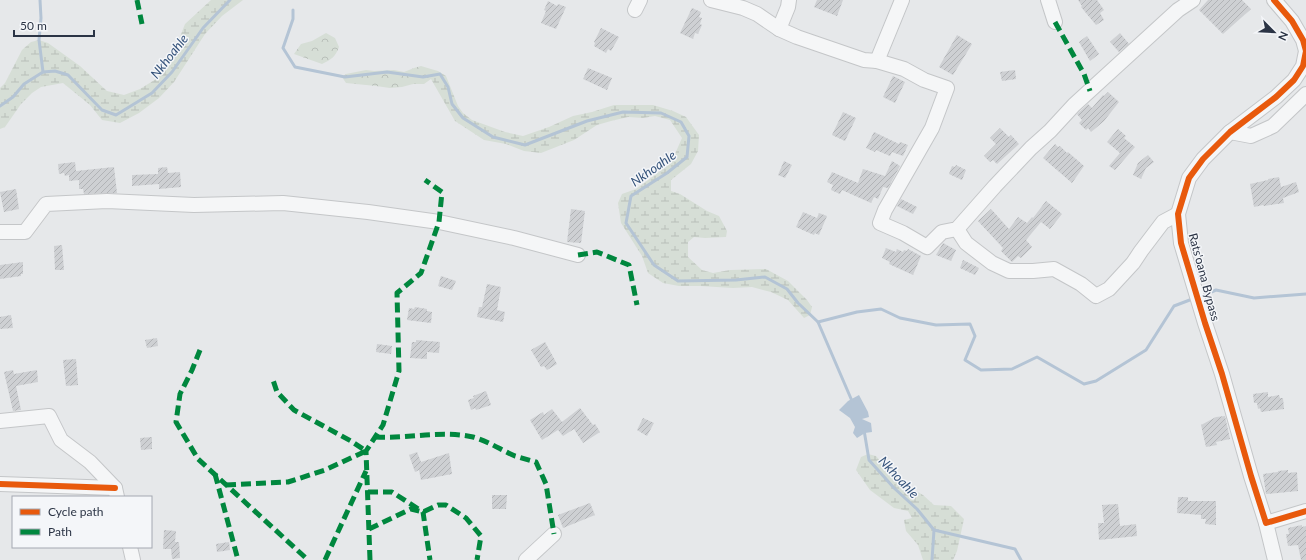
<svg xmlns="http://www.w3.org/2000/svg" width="1306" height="560" font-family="Lato,sans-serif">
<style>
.forest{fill:url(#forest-crowns)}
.wetland{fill:url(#wetland-marsh)}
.water{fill:#b4c4d5}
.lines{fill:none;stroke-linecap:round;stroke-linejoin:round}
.stream{stroke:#b4c4d5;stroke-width:3}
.building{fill:url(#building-hatch)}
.minor-casing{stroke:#c4c6c8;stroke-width:16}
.minor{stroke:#f5f6f7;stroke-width:14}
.quiet{stroke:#00873e;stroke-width:5;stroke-dasharray:10 5;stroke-linecap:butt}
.cycleway-casing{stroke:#f4f6f9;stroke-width:8}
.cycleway{stroke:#e8590c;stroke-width:6}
.labels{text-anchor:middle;stroke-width:3;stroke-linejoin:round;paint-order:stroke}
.street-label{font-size:12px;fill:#2b3445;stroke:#f4f6f9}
.water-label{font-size:13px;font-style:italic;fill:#34527a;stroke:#f4f6f9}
</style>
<defs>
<pattern id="forest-crowns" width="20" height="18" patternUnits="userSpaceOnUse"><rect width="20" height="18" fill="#d6ded6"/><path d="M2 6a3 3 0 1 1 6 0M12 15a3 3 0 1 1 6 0" fill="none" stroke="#b8bfb9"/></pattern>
<pattern id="wetland-marsh" width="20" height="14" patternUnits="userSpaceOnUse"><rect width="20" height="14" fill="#d6ded6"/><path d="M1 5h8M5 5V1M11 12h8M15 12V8" fill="none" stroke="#b8bfb9"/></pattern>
<pattern id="building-hatch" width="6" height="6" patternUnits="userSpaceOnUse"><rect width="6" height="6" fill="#ced0d3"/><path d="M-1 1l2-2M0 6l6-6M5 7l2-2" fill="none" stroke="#b1b3b6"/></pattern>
</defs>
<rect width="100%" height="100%" fill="#e6e8ea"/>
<g class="forest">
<path d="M326 33 335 38 339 47C335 57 332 59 322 64L294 54 301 44 312 41Z"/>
<path d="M421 66 431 69V79L424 84H413L402 87 390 88 376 86 346 83 342 77 346 74 366 70 374 71 394 70 404 72 414 68Z"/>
</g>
<g class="wetland">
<path d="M211 0H243L222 16 205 34 174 82 159 98 139 113 120 123 102 120 90 105 63 83 41 87 32 93 21 104 5 127 0 129V88L5 83 22 50 31 42 39 40 48 43 80 66 107 91 124 95 140 89 156 79 169 65 185 24Z"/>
<path d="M431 69 438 71 446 76 458 106 463 113 472 120 505 132 523 136 549 127 573 116 592 112 614 105H653L673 111 686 117 699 135 698 151 691 164 671 180V191L680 194 707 211 719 216 727 231 726 237 705 238 694 237 688 242V257L702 270 713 273 730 270 766 269 788 281 807 300 812 307 810 315 804 318 788 300 771 292 752 287 733 288 700 286H679L663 283 648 273 642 256 621 223 618 203 622 194 636 189 671 163 682 138 670 120 655 116 643 118 628 117 611 121 597 125 574 140 541 153 524 151 506 144 484 140 455 121 431 79Z"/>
<path d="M868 454 876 456 898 481 923 495 934 505 951 506 964 519 957 551 953 560H923L918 545 906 531 904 520 912 518 908 511 894 508 870 490 856 470 861 457Z"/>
</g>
<path class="water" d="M859 395 868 412 869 417 862 419 871 423 872 432 865 433 857 438 853 433 855 427 850 418 839 410 848 401Z"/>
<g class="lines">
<g class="stream">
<path d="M40 0 41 18 39 40 43 72"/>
<path d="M293 10V19L283 48 295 67 345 77 387 72 423 77 440 74 448 87 452 104 463 118 493 137 525 145 587 121 623 112 661 113 681 122 689 136 687 157 667 173 631 196 626 223 654 265 678 281 736 280 765 277 787 289 798 303 818 322 852 401"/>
<path d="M0 106 13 97 24 84 43 72 55 71 68 75 102 110 116 115 152 93 172 72 203 28 230 0"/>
<path d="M1202 296 1216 290 1254 298 1306 294"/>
<path d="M818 322 857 312 881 309 900 318 936 325 970 324 975 336 965 360 981 370 1012 369 1037 357 1084 384 1096 381 1146 350 1174 306 1195 298"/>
<path d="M864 430 869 460 894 488 917 509 934 530 932 560"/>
<path d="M934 530 1015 549 1021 560"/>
</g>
</g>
<g class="building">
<path d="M817 0H843L837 16 814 7Z"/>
<path d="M1078 0H1097L1104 10 1100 13 1104 20 1096 25 1081 7 1082 6Z"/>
<path d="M1208 0H1242L1251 9 1223 34 1199 10Z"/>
<path d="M548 1 557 6 558 4 566 7 556 29 541 23 546 11 544 10Z"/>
<path d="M692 8 701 12 699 17 702 18 700 24 702 25 698 34 695 33 693 39 680 33Z"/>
<path d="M601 28 619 37 611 51 608 49 606 53 594 46 595 43 594 42Z"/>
<path d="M1120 33 1129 44 1119 52 1110 42Z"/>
<path d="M957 35 972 44 953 75 939 67Z"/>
<path d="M1087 36 1099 54 1090 61 1079 42Z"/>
<path d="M588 68 612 78 607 90 583 79Z"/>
<path d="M1015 70 1016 79 1002 81 1000 72Z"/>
<path d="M893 76 905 82 895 103 883 97Z"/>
<path d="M1108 92 1119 102 1104 121 1091 132 1088 128 1086 130 1079 123 1082 120 1077 114 1088 104 1092 108 1103 95 1104 96Z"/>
<path d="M843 112 856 118 845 141 832 135Z"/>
<path d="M1000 128 1009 137 1011 135 1019 144 997 164 993 160 990 162 984 156 996 144 990 138Z"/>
<path d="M1118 129 1126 136 1124 138 1135 147 1115 170 1109 166 1120 153 1107 142Z"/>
<path d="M874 132 899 144 900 142 908 145 903 156 892 152 890 156 876 150 875 152 866 148Z"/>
<path d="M1055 144 1058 147 1060 146 1067 153 1068 152 1084 166 1072 183 1043 158Z"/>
<path d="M1148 155 1154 162 1146 168 1141 179 1133 175 1138 163Z"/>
<path d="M784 161 792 165 785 178 778 175Z"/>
<path d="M892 161 900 166 888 188 883 187 878 199 874 197 871 203 842 190 840 194 831 190 833 185 827 182 832 172 858 183 863 169 885 176Z"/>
<path d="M75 162 76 171 114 167 117 193 84 194 83 189H79V180L69 181V175L65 176 64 173 59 174 58 164Z"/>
<path d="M956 165 966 170 962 180 949 174 952 166 955 167Z"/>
<path d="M167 167 168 173 180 172 181 187 159 189V184L132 186V175L158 174V168Z"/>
<path d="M1279 177 1281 187 1296 182 1299 192 1283 198 1284 203 1264 206 1263 205 1254 207 1250 184 1268 180V179Z"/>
<path d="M16 189 19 209 4 212 0 192Z"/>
<path d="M901 199 917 207 913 214 897 206Z"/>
<path d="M1046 201 1062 214 1050 229 1041 222 1026 240 1032 247 1021 258 1018 256 1012 262 1001 251 1003 248 978 221 991 209 1009 229 1018 217 1027 223 1032 217 1033 218Z"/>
<path d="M571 209 585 211 581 243 567 242Z"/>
<path d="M803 212 817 218 819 213 827 216 819 235 815 233 814 235 796 227Z"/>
<path d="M943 243 956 250 951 261 936 255Z"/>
<path d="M62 245 64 270H55L54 246Z"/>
<path d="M886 248 896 252 897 249 903 252 904 250 907 251 908 249 921 256 913 275 889 264 890 262 882 258Z"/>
<path d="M963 260 979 268 975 275 960 268Z"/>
<path d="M23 262V274H21V276L0 279V265Z"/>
<path d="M441 276 456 281 452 290 438 286Z"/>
<path d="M487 284 501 287 497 310 505 312 503 322 477 317 479 307H482Z"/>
<path d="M415 307 427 309V311L432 312 431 323 407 320 409 308 414 309Z"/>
<path d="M11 315 13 328 0 329V317Z"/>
<path d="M157 338 158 346 147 348 145 340Z"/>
<path d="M416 340 440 342 439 353 427 352V359L410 358 412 342H416Z"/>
<path d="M545 342 557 364 547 370 544 366 541 367 531 350Z"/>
<path d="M377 344 392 346 391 354 376 352Z"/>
<path d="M76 359 78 385 66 386 63 360Z"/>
<path d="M13 370 14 374 37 370 38 382 16 386 21 410 13 411 4 372Z"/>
<path d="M486 391 491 405 476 410 475 408 471 410 468 400 474 398 473 396Z"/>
<path d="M1268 392V397L1279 395 1280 398H1283L1284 409 1261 412 1260 408 1258 409 1257 403H1254L1253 394Z"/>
<path d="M580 408 593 425 595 424 600 432 583 443 574 429 563 436 558 430 542 440 530 420 543 412 544 415 552 409 562 422Z"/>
<path d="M1225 416 1230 439 1216 442 1217 445 1206 447 1201 425 1216 417Z"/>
<path d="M643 418 654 423 647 436 637 430Z"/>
<path d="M152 437V449L141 450 140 438Z"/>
<path d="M417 452 421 462 449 453 452 474 421 480 419 470 415 472 409 455Z"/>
<path d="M1288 470V473L1297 472 1298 491 1266 494 1263 474 1278 472V471Z"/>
<path d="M492 495H507L506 509H492Z"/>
<path d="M1178 497H1188V501H1216V525L1205 524 1206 519H1201V515L1177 513Z"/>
<path d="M590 503 595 515 563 528 558 515Z"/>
<path d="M1118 504 1120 526 1136 524 1137 536 1099 540 1098 523H1104L1102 505Z"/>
<path d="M1302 525V527L1306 526V560H1301L1298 545 1288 546 1286 534H1289L1288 528Z"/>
<path d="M164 530 176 531 175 542H179L180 558 172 559 171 549H163Z"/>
<path d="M229 542 230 550 217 552 216 544Z"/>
</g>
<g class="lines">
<defs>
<g id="minor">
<path d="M711 0 743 8 757 14 779 29 797 37 864 60 877 61 904 69 924 80 947 88 932 128 885 210 880 223 903 233 927 247 942 232 957 229 995 186 1031 148 1050 131 1074 105 1178 10 1193 0"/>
<path d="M1048 0 1055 22"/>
<path d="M1274 0 1292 21 1303 40 1306 51 1303 66 1294 80 1276 97 1230 132 1203 159 1189 178 1178 214 1181 243 1205 323 1222 374 1251 476 1266 523 1306 511"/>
<path d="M635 10 640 0"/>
<path d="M779 29 788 7 789 0"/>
<path d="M877 61 902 0"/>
<path d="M1230 132 1251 136 1273 126 1306 94"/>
<path d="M957 229 966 243 992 263 1009 271H1033L1054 269 1081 284 1096 296 1109 289 1133 263 1141 251 1163 222 1178 214"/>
<path d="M0 232H25L46 204 107 201 194 205 283 203 368 212 439 222 514 238 578 255"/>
<path d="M0 421 49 416 61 440 90 462 115 488 117 497"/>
<path d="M0 484 115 488"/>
<path d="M1266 523 1275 560"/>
<path d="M130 547 133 560"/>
<path d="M526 560 554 534"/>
</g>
</defs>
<use href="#minor" class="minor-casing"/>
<use href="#minor" class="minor"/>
<g class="quiet">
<path d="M137 0 142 24"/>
<path d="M1055 22 1084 74 1090 91"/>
<path d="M578 255 597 252 629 265 637 305"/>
<path d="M200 350 192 370 180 394 176 422 198 459 308 560"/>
<path d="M375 437C408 439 441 430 473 437 488 441 501 450 515 456 522 458 529 460 536 462L546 484 554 534"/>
<path d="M215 474 238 560"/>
<path d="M226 485 288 482 325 470 366 451 351 441 294 410 277 392 272 377"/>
<path d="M368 492H392L423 512 430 560"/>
<path d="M369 529 411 509 423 512 438 505H446L466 518 481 536 477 560"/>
<path d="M325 560 366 471"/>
<path d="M370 560 366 451 383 425 399 371 397 293 421 273 439 222 442 192 425 180"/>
</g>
<defs>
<g id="cycleway">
<path d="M1274 0 1292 21 1303 40 1306 51 1303 66 1294 80 1276 97 1230 132 1203 159 1189 178 1178 214 1181 243 1205 323 1222 374 1251 476 1266 523 1306 511"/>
<path d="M0 484 115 488"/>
</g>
</defs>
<use href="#cycleway" class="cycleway-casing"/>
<use href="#cycleway" class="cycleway"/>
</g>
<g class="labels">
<g class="street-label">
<text transform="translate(1204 277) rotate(75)" y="4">Rats'oana Bypass</text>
</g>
<g class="water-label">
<text transform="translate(169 56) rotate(-52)" y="5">Nkhoahle</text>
<text transform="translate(653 168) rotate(-35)" y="5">Nkhoahle</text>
<text transform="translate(899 477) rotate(47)" y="5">Nkhoahle</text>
</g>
</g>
<rect x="12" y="496" width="140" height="52" fill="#f4f6f9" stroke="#a4a8b1"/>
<rect x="20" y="509" width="20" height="6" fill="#e8590c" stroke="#a4a8b1"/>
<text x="48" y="516" font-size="12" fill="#2b3445">Cycle path</text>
<rect x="20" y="529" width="20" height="6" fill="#00873e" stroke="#a4a8b1"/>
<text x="48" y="536" font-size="12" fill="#2b3445">Path</text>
<g transform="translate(1274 32) rotate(114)" stroke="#f4f6f9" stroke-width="3" paint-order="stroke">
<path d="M0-3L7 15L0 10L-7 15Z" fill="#2b3445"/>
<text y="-6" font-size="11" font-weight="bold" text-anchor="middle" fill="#2b3445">N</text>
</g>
<path d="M14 30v6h80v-6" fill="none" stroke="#2b3445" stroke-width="2"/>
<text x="20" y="30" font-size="12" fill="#2b3445" stroke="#f4f6f9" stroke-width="3" paint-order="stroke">50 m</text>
</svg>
